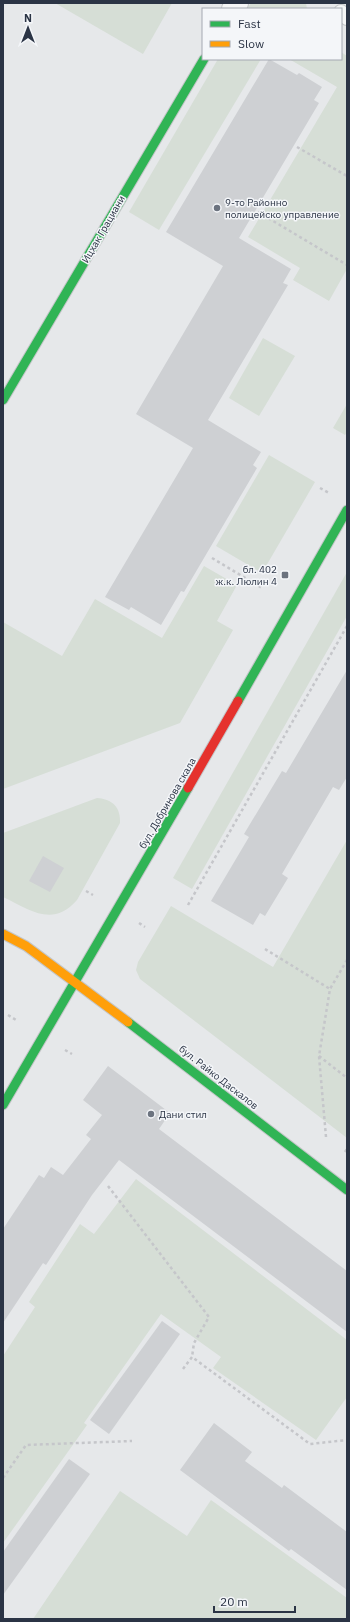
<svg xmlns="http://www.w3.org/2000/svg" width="350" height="1622" font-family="'IBM Plex Sans',sans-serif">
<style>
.green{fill:#d6ded6}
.building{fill:#ced0d3}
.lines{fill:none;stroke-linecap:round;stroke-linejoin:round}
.lane-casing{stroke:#c4c6c8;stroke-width:16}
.street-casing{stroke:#c4c6c8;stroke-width:24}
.fast-casing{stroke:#c4c6c8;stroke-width:11}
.slow-casing{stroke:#c4c6c8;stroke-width:11}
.jam-casing{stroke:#c4c6c8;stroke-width:11}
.path{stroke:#c5c6ca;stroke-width:2.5;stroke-dasharray:3 3;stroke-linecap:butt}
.lane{stroke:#f5f6f7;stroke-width:14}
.street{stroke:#f5f6f7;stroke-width:22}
.fast{stroke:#30b455;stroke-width:9}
.slow{stroke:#ff9f0a;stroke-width:9}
.jam{stroke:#e5322d;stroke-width:9}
.poi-dot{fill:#6c737f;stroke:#f4f6f9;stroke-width:1.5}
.labels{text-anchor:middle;stroke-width:3;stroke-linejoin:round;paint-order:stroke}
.poi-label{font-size:10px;fill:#2b3445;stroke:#f4f6f9;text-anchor:start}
.street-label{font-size:10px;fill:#2b3445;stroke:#f4f6f9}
</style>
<rect width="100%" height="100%" fill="#e6e8ea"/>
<g class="green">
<path d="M55 3H172L143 54Z"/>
<path d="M251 3H306L307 9H247Z"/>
<path d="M341 52 347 56V269L329 301 293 280 300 268 248 237 337 87 289 59H341Z"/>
<path d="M218 59H261L159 230 129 212Z"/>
<path d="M263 338 295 356 259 416 229 398Z"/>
<path d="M347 404V432L345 435 333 428Z"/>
<path d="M269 455 315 482 262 573 216 546Z"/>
<path d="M204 566 237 585 217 621 233 630 180 723 3 789V622L62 656 95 599 162 638Z"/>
<path d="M347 572V616L192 889 173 878Z"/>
<path d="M97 798C113 799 121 808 120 823L77 900C52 928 31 910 3 897V833Z"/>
<path d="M347 840V1138L140 979 136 970 138 962 171 906 273 967Z"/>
<path d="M136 1179 347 1340V1397L316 1440 213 1368 221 1357 161 1314 84 1423 87 1425 3 1543V1356L35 1307 29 1302 80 1224 94 1234Z"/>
<path d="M120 1491 187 1536 211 1500 347 1598V1619H33Z"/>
</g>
<g class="building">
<path d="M269 59 297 75 299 73 322 87 314 100 319 103 239 238 291 269 283 283 288 285 208 420 261 452 253 465 257 468 184 592 181 591 161 625 131 607 129 610 105 597 193 448 136 414 223 266 166 232Z"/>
<path d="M347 670V777L339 790 333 787 282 874 288 878 265 916 260 913 253 925 211 901 249 837 244 834 282 771 286 773Z"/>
<path d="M43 856 64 868 50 892 29 881Z"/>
<path d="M108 1066 170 1113 159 1129 347 1271V1332L119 1160 92 1195 46 1265 43 1263 3 1323V1229L39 1175 44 1178 51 1167 63 1175 91 1139 86 1135 102 1115 83 1100Z"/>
<path d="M162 1321 180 1334 109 1434 90 1420Z"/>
<path d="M214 1423 252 1452 245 1461 282 1488 284 1485 347 1532V1590L291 1549 289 1551 180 1470Z"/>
<path d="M69 1459 90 1474 3 1595V1552Z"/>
</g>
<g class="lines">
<defs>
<path id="lane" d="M341 12 347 18"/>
<path id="street" d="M233 9 237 3"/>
<g id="fast">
<path d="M3 400 204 59"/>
<path d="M238 701 347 510"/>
<path d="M128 1022 347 1190"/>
<path d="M3 1105 188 788"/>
</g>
<path id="slow" d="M3 934 26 946 128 1022"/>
<path id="jam" d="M188 788 238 701"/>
</defs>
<use href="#lane" class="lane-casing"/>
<use href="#street" class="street-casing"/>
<use href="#fast" class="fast-casing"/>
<use href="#slow" class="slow-casing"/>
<use href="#jam" class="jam-casing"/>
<g class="path">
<path d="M297 147 347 176"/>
<path d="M258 212 347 265"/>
<path d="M320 488 329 493"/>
<path d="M212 558 262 588"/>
<path d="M86 891 93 895"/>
<path d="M188 905 347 626"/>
<path d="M139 923 145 927"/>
<path d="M265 949 330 989"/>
<path d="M8 1015 16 1020"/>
<path d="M65 1050 72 1054"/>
<path d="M319 1056 347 1078"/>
<path d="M326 1137 319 1056 330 989 347 960"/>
<path d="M345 1152 347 1149"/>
<path d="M108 1186 209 1317 194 1343 192 1357"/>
<path d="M183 1369 192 1357 310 1444 347 1440"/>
<path d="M3 1478 26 1445 132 1441"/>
</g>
<use href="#lane" class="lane"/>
<use href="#street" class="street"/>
<use href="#fast" class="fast"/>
<use href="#slow" class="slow"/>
<use href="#jam" class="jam"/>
</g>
<g class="poi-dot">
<circle cx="217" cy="208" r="4"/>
<rect x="281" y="571" width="8" height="8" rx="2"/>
<circle cx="151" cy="1114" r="4"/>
</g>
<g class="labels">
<g class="poi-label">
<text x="225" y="206">9-то Районно<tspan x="225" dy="12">полицейско управление</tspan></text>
<text x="277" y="573" text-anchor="end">бл. 402<tspan x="277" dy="12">ж.к. Люлин 4</tspan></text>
<text x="159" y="1118">Дани стил</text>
</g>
<g class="street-label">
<text transform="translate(103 229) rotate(-60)" y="4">Ицхак Грациани</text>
<text transform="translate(167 803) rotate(-60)" y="4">бул. Добринова скала</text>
<text transform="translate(219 1077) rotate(38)" y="4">бул. Райко Даскалов</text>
</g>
</g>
<rect width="350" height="1622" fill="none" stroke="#2b3445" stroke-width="8"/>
<rect x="202" y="8" width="140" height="52" fill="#f4f6f9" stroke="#a4a8b1"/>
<rect x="210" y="21" width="20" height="6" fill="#30b455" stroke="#a4a8b1"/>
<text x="238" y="28" font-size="12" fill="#2b3445">Fast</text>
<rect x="210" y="41" width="20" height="6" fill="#ff9f0a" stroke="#a4a8b1"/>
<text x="238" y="48" font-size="12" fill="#2b3445">Slow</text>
<g transform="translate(28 28)" stroke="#f4f6f9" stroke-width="3" paint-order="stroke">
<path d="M0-3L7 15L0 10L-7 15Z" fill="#2b3445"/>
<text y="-6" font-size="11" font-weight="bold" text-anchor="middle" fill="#2b3445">N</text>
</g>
<path d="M214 1606v6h81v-6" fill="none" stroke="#2b3445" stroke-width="2"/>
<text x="220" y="1606" font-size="12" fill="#2b3445" stroke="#f4f6f9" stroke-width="3" paint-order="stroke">20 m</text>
</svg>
